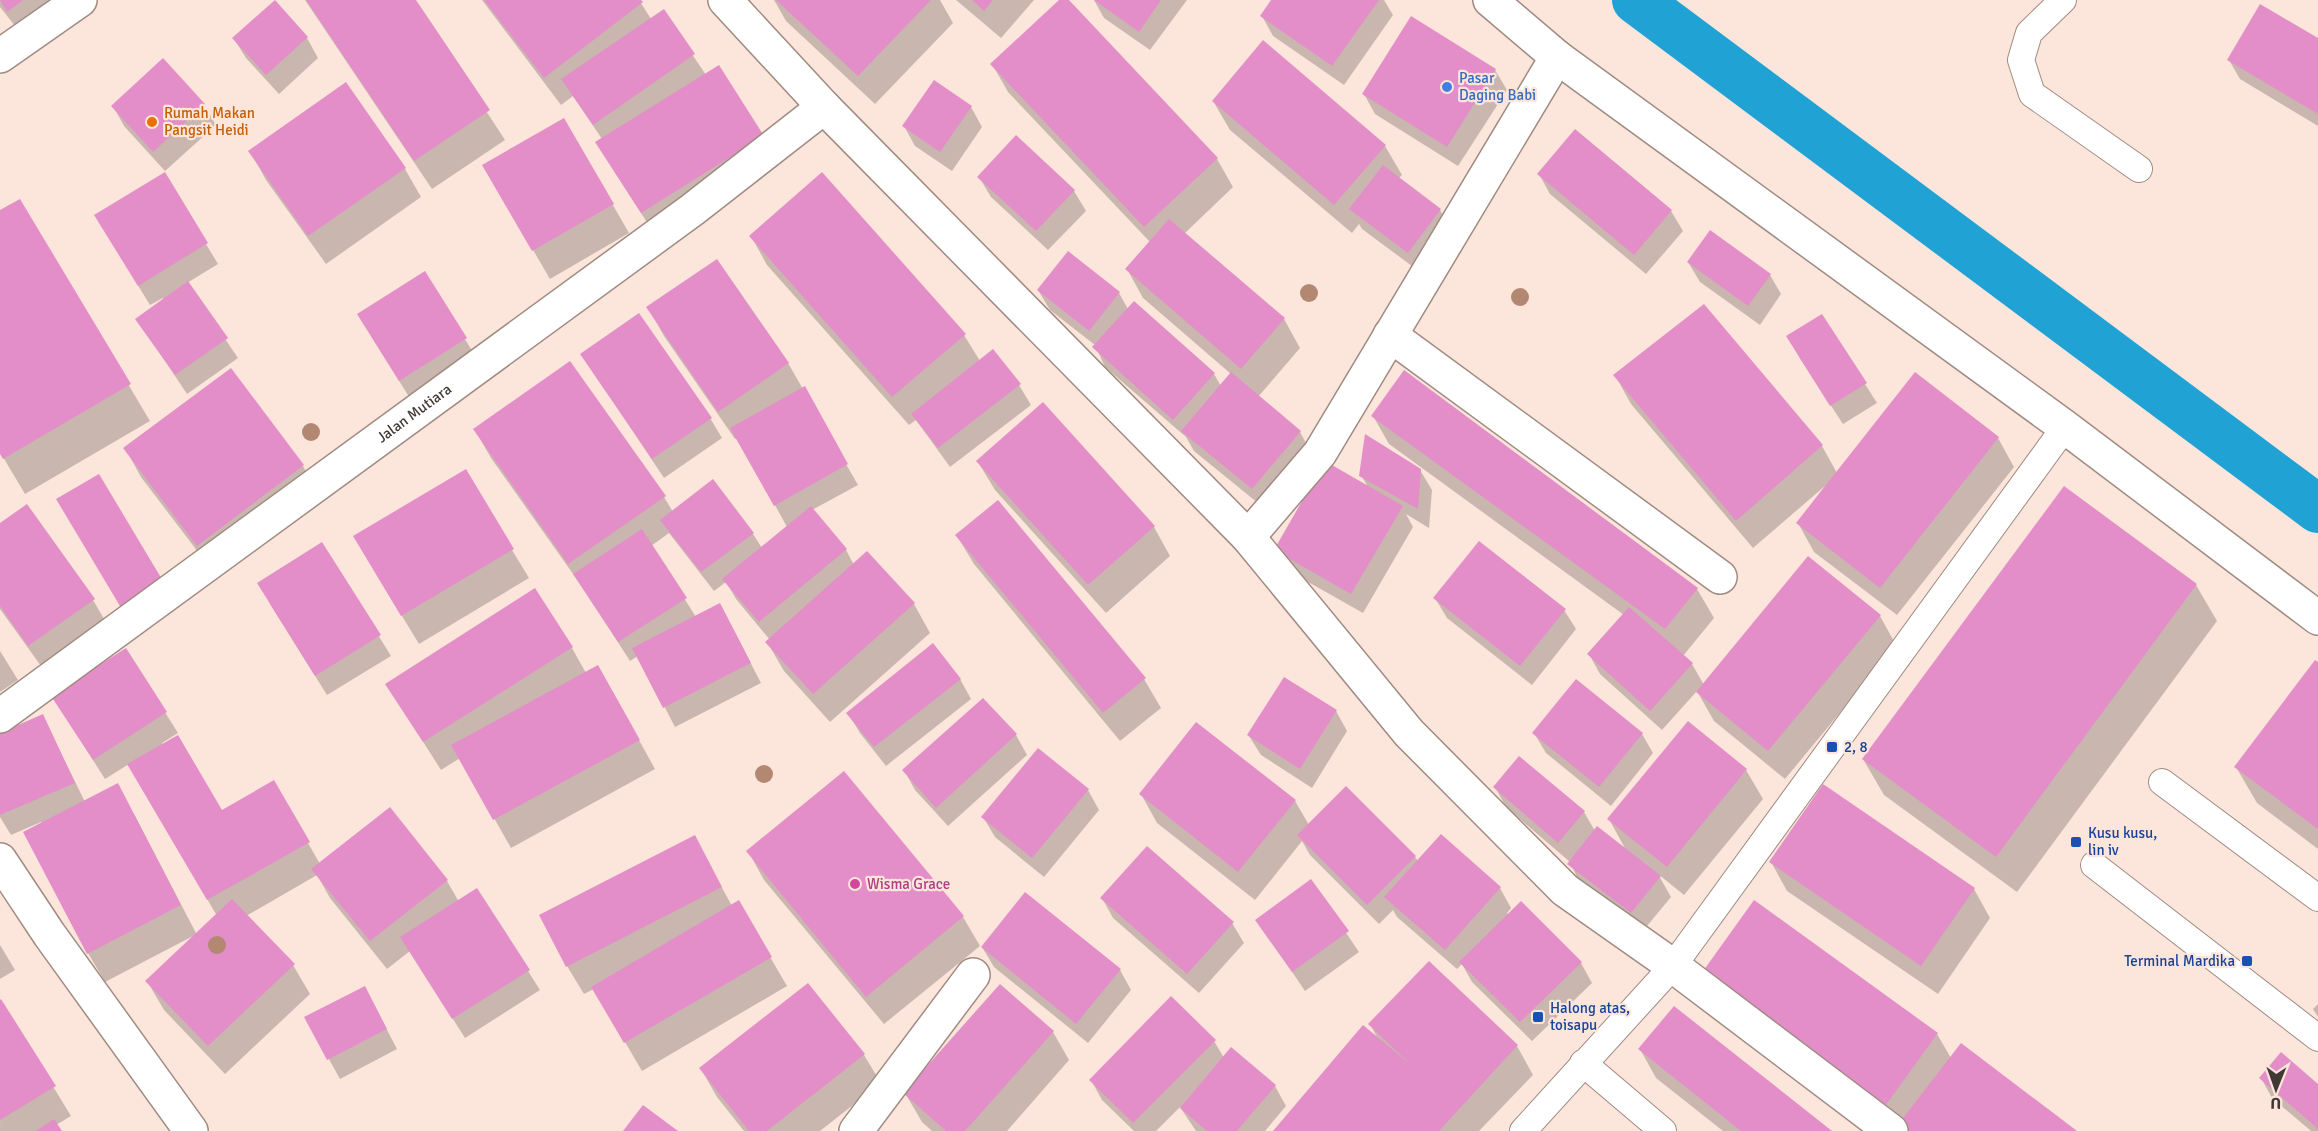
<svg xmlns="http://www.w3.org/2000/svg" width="2318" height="1131" font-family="Signika,sans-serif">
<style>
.shadow{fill:#0003}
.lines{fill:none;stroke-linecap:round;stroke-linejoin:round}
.canal{stroke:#20a3d4;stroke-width:48}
.building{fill:#e38ec8}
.lane-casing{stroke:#9f8b82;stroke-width:28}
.street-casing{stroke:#9f8b82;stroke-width:36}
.secondary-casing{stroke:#9f8b82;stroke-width:36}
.primary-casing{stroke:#9f8b82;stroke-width:36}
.lane{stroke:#fff;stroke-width:26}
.street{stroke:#fff;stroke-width:33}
.secondary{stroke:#fff;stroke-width:33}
.primary{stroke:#fff;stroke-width:33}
.tree{fill:#b38872}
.shop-dot{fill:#3f7fe0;stroke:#fce5db;stroke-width:2}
.food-dot{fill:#e8710a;stroke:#fce5db;stroke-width:2}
.transit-dot{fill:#1a4fb4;stroke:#fce5db;stroke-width:2}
.hotel-dot{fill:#d1479c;stroke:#fce5db;stroke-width:2}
.labels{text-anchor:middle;stroke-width:4.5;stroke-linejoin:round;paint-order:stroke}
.shop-label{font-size:15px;fill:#366cbe;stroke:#fce5db;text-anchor:start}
.food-label{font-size:15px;fill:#c56008;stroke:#fce5db;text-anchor:start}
.street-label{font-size:15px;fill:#423935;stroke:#fce5db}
.transit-label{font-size:15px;fill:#164399;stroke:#fce5db;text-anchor:start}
.hotel-label{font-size:15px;fill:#b23c85;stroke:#fce5db;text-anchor:start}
</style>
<rect width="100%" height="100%" fill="#fce5db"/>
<g class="shadow">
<path d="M0 0H60L19 31 0 7Z"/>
<path d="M305 0H414L505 140 432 189Z"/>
<path d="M482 0H639L651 19 663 11 706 75 763 136 779 165 659 241 614 171 602 139 573 96 561 105Z"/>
<path d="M774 0H940L953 23 875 104 786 21Z"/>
<path d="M956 0H1034L1001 38Z"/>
<path d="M1061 0H1067L1217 159 1233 187 1184 234 1284 319 1300 348 1258 397 1300 432 1311 452 1264 508 1194 451 1186 437 1105 367 1095 345 1050 310 1038 290 1119 293 1128 309 1214 374 1221 386 1231 374 1143 298 1127 269 1150 242 1008 92 992 64Z"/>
<path d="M1094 0H1187L1150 50 1104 18Z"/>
<path d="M1273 0H1384L1393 15 1344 85 1273 36 1262 16Z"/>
<path d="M307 38 318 58 279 94 246 58 234 39Z"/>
<path d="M2318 40V126L2240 79 2229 60Z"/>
<path d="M163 60 204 105 216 125 165 171 124 126 113 106Z"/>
<path d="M1495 70 1507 90 1458 166 1375 114 1364 94Z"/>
<path d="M1213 101 1385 146 1402 175 1398 179 1440 210 1451 230 1420 272 1362 229 1359 224 1352 233 1230 130Z"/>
<path d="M971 107 982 127 952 171 915 146 904 126Z"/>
<path d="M564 120 629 233 550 279 484 166Z"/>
<path d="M1575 132 1671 211 1683 231 1646 274 1550 194 1539 174Z"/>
<path d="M1016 138 1074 191 1086 211 1048 250 991 197 979 177Z"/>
<path d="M250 151 405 169 421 197 326 264 266 180Z"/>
<path d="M164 174 218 264 187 283 238 358 187 394 137 319 164 300 163 298 150 305 107 235Z"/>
<path d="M19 201 150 421 25 494 0 452V212Z"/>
<path d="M751 236 964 335 980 361 1019 385 1031 405 950 467 916 420 909 425 767 265Z"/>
<path d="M1688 262 1770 275 1781 294 1760 325 1700 282Z"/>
<path d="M425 273 477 359 411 400 370 334Z"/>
<path d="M1704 306 1822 446 1837 473 1998 438 2014 467 1897 615 1814 552 1798 523 1825 486 1753 548 1631 404 1615 375Z"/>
<path d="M648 308 788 363 858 485 812 510 846 550 854 565 914 604 930 633 830 722 784 671 767 642 770 640 736 599 726 582 714 591 669 533 651 546 696 617 731 625 761 683 675 727 638 656 630 661 583 588 491 458 475 430 664 497 673 512 753 534 762 548 787 527 738 438 735 439 664 336Z"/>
<path d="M582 355 710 418 722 438 664 478Z"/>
<path d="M1799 357 1865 384 1877 403 1843 424Z"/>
<path d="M231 370 303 466 319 495 214 573 141 477 125 448Z"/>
<path d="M1404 372 1697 589 1714 618 1683 656 1692 664 1704 685 1880 616 1896 645 1785 779 1714 721 1697 691 1662 730 1600 674 1589 654 1624 615 1389 444 1373 416Z"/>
<path d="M978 462 1154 527 1170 556 1106 613 995 490Z"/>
<path d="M1420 470 1432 490 1429 528 1406 514 1413 527 1363 613 1287 570 1276 550 1368 487 1361 475Z"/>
<path d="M2064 488 2196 585 2217 621 2017 892 1884 795 1863 759Z"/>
<path d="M27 506 93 600 110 629 46 673 0 609V525Z"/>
<path d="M957 536 1144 679 1161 708 1120 741 974 564Z"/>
<path d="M322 544 391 656 327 695 270 604Z"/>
<path d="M512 550 529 578 419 644 371 565Z"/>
<path d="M1435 598 1564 610 1576 629 1532 685 1447 618Z"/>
<path d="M572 648 586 673 614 695 655 769 511 848 460 758 441 770 387 685Z"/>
<path d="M126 650 178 733 162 743 221 812 273 782 320 864 389 809 447 881 459 902 528 971 540 990 465 1038 410 951 387 969 330 898 317 875 246 916 293 965 310 994 225 1074 164 1010 147 981 195 935 105 982 88 953 41 822 11 835 0 817V734L43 716 85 802 134 814 197 935 217 916 129 764 105 779 65 716Z"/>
<path d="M0 651 18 680 0 692Z"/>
<path d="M2318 664V849L2257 803 2236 767Z"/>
<path d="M960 679 971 699 886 766 860 733 848 713Z"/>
<path d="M983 700 1016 735 1027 755 948 826 915 790 904 770Z"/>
<path d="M1336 711 1347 731 1312 788 1261 755 1249 736Z"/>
<path d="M1534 733 1642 734 1653 753 1611 806 1546 753Z"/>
<path d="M1519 758 1584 812 1595 831 1627 852 1609 819 1746 770 1763 799 1684 895 1658 874 1671 897 1642 932 1580 884 1570 862 1506 807 1495 787Z"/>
<path d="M844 773 963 917 980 946 884 1024 764 880 748 851Z"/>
<path d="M1088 790 1099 810 1044 877 995 837 983 817Z"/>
<path d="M1141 794 1295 801 1309 825 1415 857 1418 861 1500 888 1511 908 1507 913 1581 963 1592 983 1532 1041 1472 982 1462 964 1457 969 1397 917 1393 910 1379 924 1310 855 1302 841 1255 900 1157 823Z"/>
<path d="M1771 862 1974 889 1990 918 1938 994 1787 891Z"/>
<path d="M710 866 732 906 738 902 787 986 642 1071 594 989 584 994 567 966Z"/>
<path d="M1311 881 1359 952 1305 991 1257 920Z"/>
<path d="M1102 898 1232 923 1244 943 1199 993 1113 918Z"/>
<path d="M0 945 15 970 0 979Z"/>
<path d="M982 947 1120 970 1131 990 1088 1043 994 967Z"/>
<path d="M807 985 864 1055 881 1083 820 1131H744L717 1097 701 1069Z"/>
<path d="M1 1001 71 1116 56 1125 60 1131H0Z"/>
<path d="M2318 1004V1017L2313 1009Z"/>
<path d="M375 1007 397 1049 340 1079 306 1018Z"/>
<path d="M1714 1010 1937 1034 1951 1058 2075 1131H1883Z"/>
<path d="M1370 1024 1517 1046 1533 1075 1479 1131H1275L1378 1039Z"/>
<path d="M1053 1032 1069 1060 1007 1131H932L922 1122 905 1093Z"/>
<path d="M1214 1041 1224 1058 1275 1086 1286 1106 1265 1131H1196L1180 1107 1156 1131H1134L1102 1100 1091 1080Z"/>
<path d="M1640 1049 1830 1131H1723L1656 1078Z"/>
<path d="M2261 1078 2318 1086V1131H2311L2272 1098Z"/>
</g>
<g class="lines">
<path class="canal" d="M1636 0 2318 509"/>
</g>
<g class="building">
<path d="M0 0H23L7 12Z"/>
<path d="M275 0 308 37 266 75 232 38Z"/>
<path d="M306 0H416L490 110 414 161Z"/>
<path d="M484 0H641L643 2 544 78Z"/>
<path d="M776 0H931L858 76Z"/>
<path d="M972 0H993L984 11Z"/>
<path d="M1059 0H1069L1218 158 1144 227 990 64Z"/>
<path d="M1094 0H1161L1139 32Z"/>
<path d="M1271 0H1379L1332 66 1260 16Z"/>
<path d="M2260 4 2318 38V114L2227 60Z"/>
<path d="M664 9 695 54 593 125 561 79Z"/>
<path d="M1411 16 1496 69 1447 147 1362 94Z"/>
<path d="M1263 40 1386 145 1334 205 1212 101Z"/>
<path d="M163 58 205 104 153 152 111 106Z"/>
<path d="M719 65 764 136 641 213 595 142Z"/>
<path d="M934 80 972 106 940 152 902 126Z"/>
<path d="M346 82 406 168 308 236 248 151Z"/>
<path d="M564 118 614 204 532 251 482 165Z"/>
<path d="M1575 129 1672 210 1634 255 1537 174Z"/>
<path d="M1016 135 1075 190 1036 231 977 177Z"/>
<path d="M1383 165 1441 209 1408 253 1349 209Z"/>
<path d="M165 172 208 243 138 286 94 215Z"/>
<path d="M822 172 966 334 892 397 749 236Z"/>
<path d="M20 199 131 384 3 459 0 454V210Z"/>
<path d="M1169 219 1285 318 1241 369 1125 269Z"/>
<path d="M1710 230 1771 274 1748 306 1687 262Z"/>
<path d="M1068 251 1120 292 1089 331 1037 290Z"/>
<path d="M717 259 789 363 718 412 646 307Z"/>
<path d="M425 271 467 338 399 381 357 314Z"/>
<path d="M188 281 228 338 175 375 135 319Z"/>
<path d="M1134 301 1215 373 1173 420 1092 347Z"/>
<path d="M1704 304 1823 445 1736 521 1613 375Z"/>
<path d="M639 313 712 418 652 459 580 354Z"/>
<path d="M1822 314 1867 383 1830 406 1786 336Z"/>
<path d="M993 349 1021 384 938 448 911 414Z"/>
<path d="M570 361 666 496 568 564 473 429Z"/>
<path d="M231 368 304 465 197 546 123 448Z"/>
<path d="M1404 370 1698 588 1665 629 1371 416Z"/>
<path d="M1231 372 1301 431 1252 489 1181 431Z"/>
<path d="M1915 372 1999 437 1880 588 1796 523Z"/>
<path d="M805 386 848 464 774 506 730 428Z"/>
<path d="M1043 402 1155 526 1088 585 976 461Z"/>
<path d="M1365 434 1421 469 1418 509 1359 476Z"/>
<path d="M1325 461 1403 506 1351 594 1274 550Z"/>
<path d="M466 469 514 549 401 616 353 536Z"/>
<path d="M99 474 166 586 123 611 56 499Z"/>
<path d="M713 479 754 533 701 572 660 520Z"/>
<path d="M2064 486 2197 584 1996 857 1862 759Z"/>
<path d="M998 500 1146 678 1103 713 955 535Z"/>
<path d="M27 504 95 599 28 646 0 606V523Z"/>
<path d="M811 506 847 549 759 622 722 579Z"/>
<path d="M642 529 687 598 618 642 573 574Z"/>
<path d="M1479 541 1566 609 1520 666 1433 598Z"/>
<path d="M322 542 381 635 315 676 257 583Z"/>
<path d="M867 551 915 603 813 694 765 642Z"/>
<path d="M1808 556 1881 615 1768 751 1696 692Z"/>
<path d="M535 588 573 647 423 742 385 684Z"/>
<path d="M720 603 751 663 663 708 632 648Z"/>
<path d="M1629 607 1693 663 1650 711 1587 654Z"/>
<path d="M933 643 961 679 874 747 846 713Z"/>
<path d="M126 648 167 712 93 760 51 696Z"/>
<path d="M2315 660 2318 662V829L2234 767Z"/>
<path d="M598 665 640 740 493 820 451 745Z"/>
<path d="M1284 677 1337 710 1300 769 1247 735Z"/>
<path d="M1576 679 1643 733 1599 787 1532 733Z"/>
<path d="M983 698 1017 734 936 808 902 770Z"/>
<path d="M43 714 75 783 0 815V733Z"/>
<path d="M1688 721 1747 769 1667 867 1607 819Z"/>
<path d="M1196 722 1296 800 1238 872 1139 794Z"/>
<path d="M178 735 222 810 274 780 310 842 207 900 127 764Z"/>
<path d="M1038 748 1089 789 1032 858 981 817Z"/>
<path d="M1519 756 1585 811 1558 843 1493 787Z"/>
<path d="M844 771 964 916 866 997 746 851Z"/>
<path d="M118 783 181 905 87 954 23 832Z"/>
<path d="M1823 784 1975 888 1921 966 1769 862Z"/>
<path d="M1346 786 1416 856 1367 905 1297 835Z"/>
<path d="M390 807 448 880 370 941 311 869Z"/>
<path d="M1597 826 1661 876 1631 913 1567 864Z"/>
<path d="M1441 834 1501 887 1445 950 1384 897Z"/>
<path d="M695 835 722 887 566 967 539 915Z"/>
<path d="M1147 846 1234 922 1187 974 1100 898Z"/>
<path d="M1311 879 1349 931 1292 972 1255 920Z"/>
<path d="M477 888 530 970 452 1019 400 937Z"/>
<path d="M1025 892 1121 969 1076 1024 981 947Z"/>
<path d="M232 899 295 964 208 1046 145 981Z"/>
<path d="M739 900 772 957 624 1043 591 987Z"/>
<path d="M1754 900 1938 1033 1880 1113 1696 981Z"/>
<path d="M1521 901 1582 962 1520 1022 1459 962Z"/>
<path d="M1429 961 1518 1045 1439 1131H1273L1363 1025 1410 1064 1368 1024Z"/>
<path d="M808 983 865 1054 767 1131H749L699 1068Z"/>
<path d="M1000 984 1054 1031 965 1131H946L903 1093Z"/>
<path d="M365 986 387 1029 327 1060 304 1017Z"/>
<path d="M1171 996 1216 1040 1133 1123 1089 1080Z"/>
<path d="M1 999 56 1086 0 1120V1000Z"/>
<path d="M1674 1006 1832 1131H1741L1638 1049Z"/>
<path d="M1961 1043 2077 1131H1893Z"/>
<path d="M1231 1047 1276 1085 1237 1131H1207L1180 1108Z"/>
<path d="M2281 1052 2318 1084V1129L2259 1078Z"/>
<path d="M643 1105 678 1131H623Z"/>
<path d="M54 1119 62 1131H36Z"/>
</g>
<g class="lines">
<defs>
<g id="lane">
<path d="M2063 0 2029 33 2021 60 2032 94 2139 169"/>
<path d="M2162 782 2318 898"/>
<path d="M2094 865 2318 1038"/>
<path d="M1583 1063 1663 1131"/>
<path d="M1523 1131 1673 966 2065 427"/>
</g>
<g id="street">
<path d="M725 0 824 107 1248 537 1409 733 1565 890 1673 966 1891 1131"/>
<path d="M1390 335 1720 577"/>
<path d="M1248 537 1320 453 1557 57"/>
<path id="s1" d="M0 716 692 210 824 107"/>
<path d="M0 860 49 934 191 1131"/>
<path d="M856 1131 973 975"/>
</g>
<path id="secondary" d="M1490 0 1557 57 2065 427 2318 618"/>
<path id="primary" d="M0 56 80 0"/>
</defs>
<use href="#lane" class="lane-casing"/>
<use href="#street" class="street-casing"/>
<use href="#secondary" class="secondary-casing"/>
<use href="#primary" class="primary-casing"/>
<use href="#lane" class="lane"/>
<use href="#street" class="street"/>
<use href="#secondary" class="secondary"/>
<use href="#primary" class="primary"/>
</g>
<g class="tree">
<circle cx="1309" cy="293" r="9"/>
<circle cx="1520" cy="297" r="9"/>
<circle cx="311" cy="432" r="9"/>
<circle cx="764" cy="774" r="9"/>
<circle cx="217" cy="945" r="9"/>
</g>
<circle class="shop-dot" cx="1447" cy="87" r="6"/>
<circle class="food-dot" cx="152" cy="122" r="6"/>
<g class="transit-dot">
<rect x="1826" y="741" width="12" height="12" rx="3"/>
<rect x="2070" y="836" width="12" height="12" rx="3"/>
<rect x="2241" y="955" width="12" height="12" rx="3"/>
<rect x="1532" y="1011" width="12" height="12" rx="3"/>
</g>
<circle class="hotel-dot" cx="855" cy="884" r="6"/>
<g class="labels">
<g class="shop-label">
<text x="1459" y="83">Pasar<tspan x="1459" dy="17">Daging Babi</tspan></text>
</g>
<g class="food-label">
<text x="164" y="118">Rumah Makan<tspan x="164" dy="17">Pangsit Heidi</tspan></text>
</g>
<g class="street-label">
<text dy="5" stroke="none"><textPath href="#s1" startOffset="513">Jalan Mutiara</textPath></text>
</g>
<g class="transit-label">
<text x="1844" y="752">2, 8</text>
<text x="2088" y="838">Kusu kusu,<tspan x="2088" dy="17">lin iv</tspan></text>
<text x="2235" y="966" text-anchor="end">Terminal Mardika</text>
<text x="1550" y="1013">Halong atas,<tspan x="1550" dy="17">toisapu</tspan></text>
</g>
<g class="hotel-label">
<text x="867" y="889">Wisma Grace</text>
</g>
</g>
<g transform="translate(2276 1089) rotate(181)" stroke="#fce5db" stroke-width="4.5" paint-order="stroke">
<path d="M0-4.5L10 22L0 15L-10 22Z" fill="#423935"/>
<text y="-9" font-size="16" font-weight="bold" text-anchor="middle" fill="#423935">U</text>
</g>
</svg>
